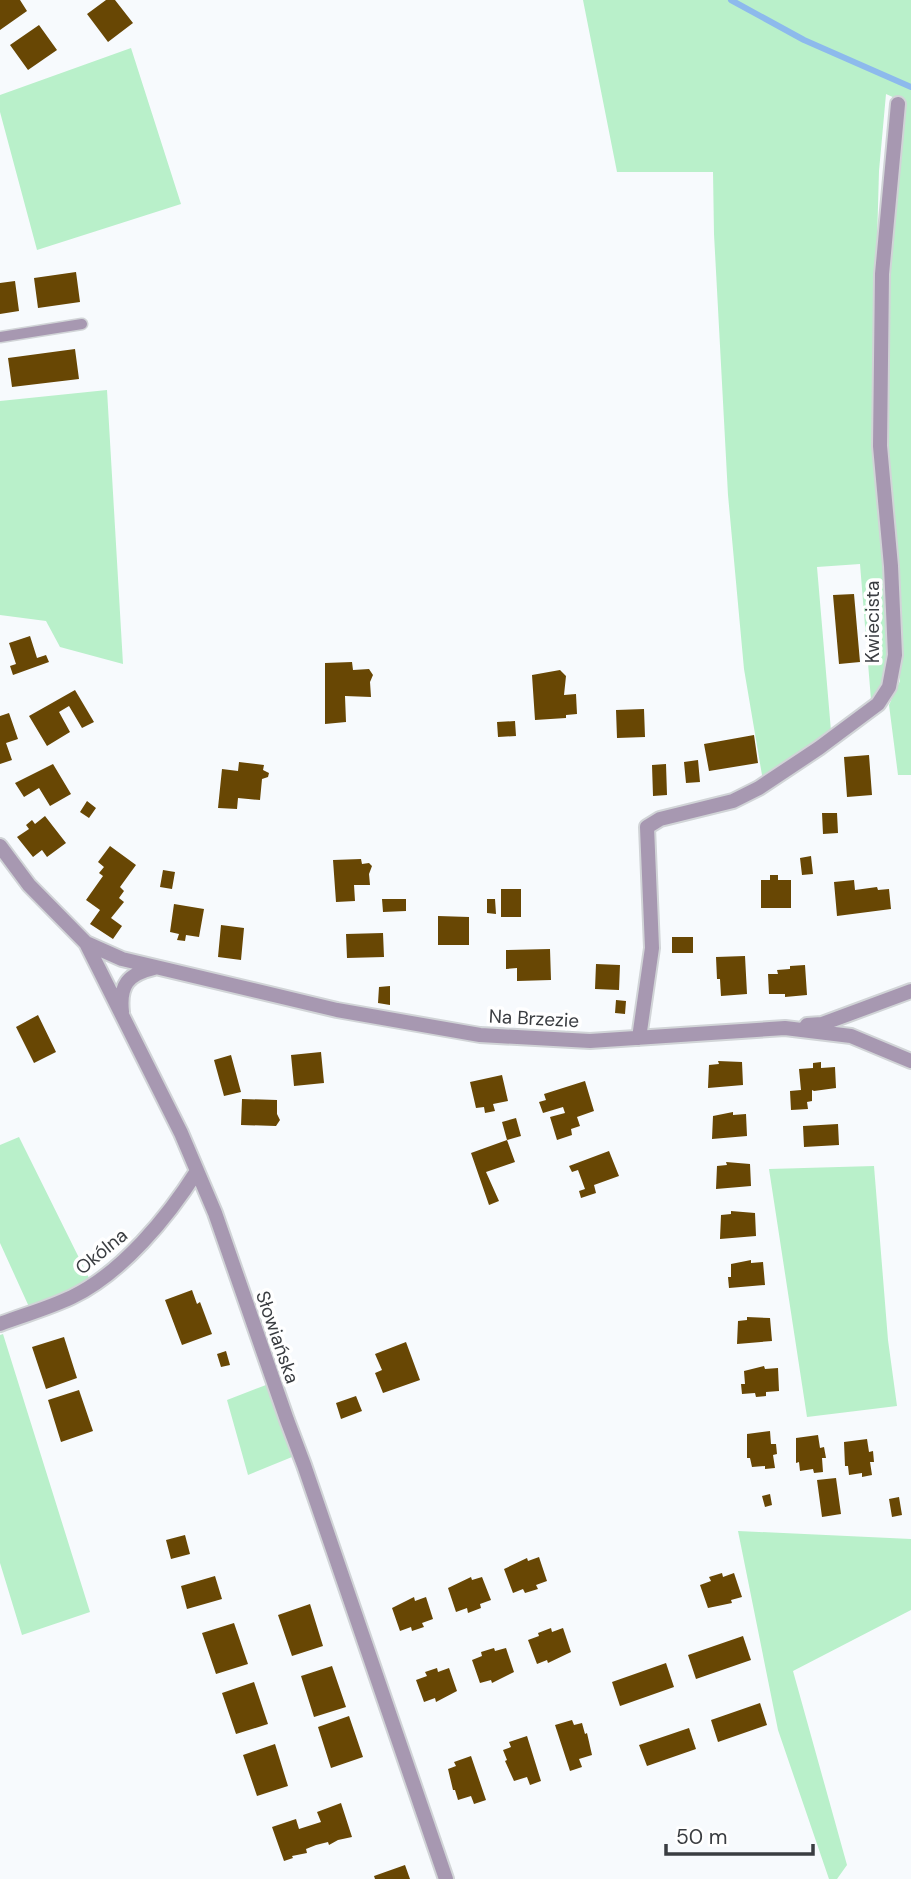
<svg xmlns="http://www.w3.org/2000/svg" width="911" height="1879" viewBox="0 0 911 1879" font-family="'DM Sans',sans-serif">
	<style>
		.green { fill: #b9f0ca }
		.lines { fill: none; stroke-linecap: round; stroke-linejoin: round }
		.stream { stroke: #8dbaec; stroke-width: 6 }
		.building { fill: #684704 }
		.lane-casing { stroke: #d1d4d7; stroke-width: 13 }
		.street-casing { stroke: #d1d4d7; stroke-width: 18 }
		.lane { stroke: #a798b1; stroke-width: 10 }
		.street { stroke: #a798b1; stroke-width: 14 }
		.labels { text-anchor: middle; stroke-width: 7; stroke-linejoin: round; paint-order: stroke }
		.street-label { font-size: 19px; fill: #3a3d41; stroke: #fff }
	</style>
	<rect width="100%" height="100%" fill="#f7fafd"/>
	<path class="green" d="M583,0H911V775H898L889,705L900,681L885,448L887,272L906,103L886,94L879,171L872,419L892,643L885,682L871,700L860,564L817,567L831,731L763,781L744,669L728,495L714,234L713,172H617Z
		M131,48L181,204L37,250L0,112V95Z
		M107,390L123,664L60,647L46,621L0,615V401Z
		M19,1137L90,1280L30,1309L0,1243V1145Z
		M874,1166L888,1340L897,1406L807,1417L769,1169Z
		M3,1334L90,1612L22,1635L0,1563V1335Z
		M266,1385L292,1457L248,1475L227,1400Z
		M738,1531L911,1539V1610L793,1671L847,1865L837,1879H829L778,1730Z"/>
	<g class="lines">
		<path class="stream" d="M731,0L804,40L911,87"/>
	</g>
	<path class="building" d="M0,0H20L27,11L0,30Z
		M106,0H115L133,23L108,42L87,14Z
		M39,25L57,50L28,70L10,45Z
		M76,272L80,302L38,308L34,278Z
		M15,281L19,311L0,314V283Z
		M75,349L79,379L12,387L8,358Z
		M854,594L860,662L839,664L833,595Z
		M30,636L37,658L46,655L49,662L13,675L10,666L16,664L9,643Z
		M352,662L353,670L369,669L373,675L370,682L371,697L345,696L346,722L325,724V663Z
		M560,670L566,676L564,695L576,694L577,714L566,715V718L535,720L532,675Z
		M75,690L94,722L82,728L69,706L59,712L70,732L47,746L29,716Z
		M644,709L645,737L617,738L616,710Z
		M9,713L18,739L6,743L12,760L0,764V716Z
		M515,721L516,736L498,737L497,722Z
		M754,735L758,763L709,771L704,744Z
		M869,755L872,795L847,797L844,757Z
		M698,760L700,782L686,783L684,762Z
		M239,762L264,765L263,770L269,773L268,777L262,779L260,800L238,798L237,809L218,808L222,769L238,771Z
		M53,764L71,794L50,806L39,788L24,797L15,783Z
		M666,764L667,795L653,796L652,765Z
		M87,801L96,808L89,818L80,812Z
		M822,813H837L838,833L823,834Z
		M45,816L66,843L47,857L42,850L33,857L17,837L29,829L26,825L32,820L35,824Z
		M110,846L136,865L120,887L124,891L119,898L124,902L111,918L122,926L113,939L90,924L100,910L86,900L103,876L99,873L104,867L98,862Z
		M811,856L813,874L802,875L800,858Z
		M361,859L362,864L369,863L372,866L369,874L370,885H354L355,901L336,902L333,860Z
		M163,870L175,872L172,889L160,887Z
		M770,875H778V880H791V908H761V880H770Z
		M854,880L855,890L877,887L878,890L889,889L891,909L837,916L834,882Z
		M501,889H521V917H501Z
		M382,899H406V911L383,912Z
		M487,899H495L496,914L487,913Z
		M174,904L204,909L199,937L186,935L185,941L177,940L179,934L170,932Z
		M438,916L469,917V945H438Z
		M221,925L244,928L241,960L218,957Z
		M383,933L384,957L347,958L346,934Z
		M672,937H693V953H672Z
		M550,949L551,980L517,981V968L506,969V950Z
		M745,956L747,994L721,996L720,979H717L716,957Z
		M596,964L620,965L619,990L595,989Z
		M805,965L807,995L785,997V994H769L768,974H778L777,970L790,969V966Z
		M390,986V1005L378,1003L379,987Z
		M616,1000L626,1001L625,1014L615,1013Z
		M38,1015L56,1052L34,1063L16,1027Z
		M321,1052L324,1083L294,1086L291,1055Z
		M231,1055L241,1092L224,1096L214,1060Z
		M718,1061L742,1062L743,1085L708,1088L709,1065L719,1064Z
		M821,1062V1068L835,1067L836,1088L814,1091L812,1090V1101L807,1102L808,1109L791,1110L790,1091L801,1090L799,1069L813,1068V1063Z
		M502,1075L508,1101L493,1104L495,1111L485,1113L484,1107L476,1108L470,1082Z
		M585,1081L594,1111L577,1117L580,1126L571,1129L572,1135L557,1140L550,1117L565,1113L563,1107L543,1113L539,1102L546,1100L544,1094Z
		M242,1099L277,1100V1114L280,1120L276,1126L241,1125Z
		M733,1112V1115L746,1114L747,1136L712,1139L713,1116Z
		M516,1118L521,1136L507,1140L502,1122Z
		M838,1124L839,1145L804,1147L803,1126Z
		M507,1140L515,1162L486,1172L499,1201L489,1205L471,1153Z
		M609,1151L619,1176L594,1185L596,1193L581,1198L579,1191L585,1189L578,1170L572,1172L569,1166Z
		M726,1162L750,1164L751,1186L716,1189L717,1166L727,1165Z
		M731,1211L755,1213L756,1236L720,1239L721,1215L731,1214Z
		M751,1260V1263L763,1262L765,1285L729,1288L728,1277H731V1264Z
		M192,1290L197,1304L200,1302L212,1334L182,1345L165,1300Z
		M747,1317L770,1318L772,1341L737,1344L738,1321L747,1320Z
		M64,1337L77,1378L46,1389L32,1347Z
		M406,1342L420,1380L383,1393L375,1373L382,1370L375,1354Z
		M226,1351L230,1365L221,1367L217,1354Z
		M764,1366L765,1369L778,1368L779,1391L766,1392V1396L756,1397L755,1393L742,1394L741,1384H745L744,1371Z
		M79,1390L93,1431L61,1442L48,1400Z
		M356,1396L362,1411L341,1419L336,1403Z
		M770,1431L771,1444H776L777,1454L773,1455L775,1468L765,1469V1466L752,1467L750,1458H747V1434Z
		M818,1435L820,1448L824,1447L826,1458H822L823,1472L814,1473L813,1469L800,1471L799,1462L796,1463V1438Z
		M867,1439L869,1452L873,1451L874,1462H870L872,1475L862,1477V1473L849,1475L848,1466H845L844,1442Z
		M836,1478L841,1514L822,1517L817,1480Z
		M770,1494L772,1505L765,1507L762,1496Z
		M899,1497L902,1515L892,1517L889,1499Z
		M185,1535L190,1554L171,1559L166,1540Z
		M539,1557L547,1581L536,1585L538,1589L525,1593L523,1589L513,1593L504,1569L527,1558L528,1561Z
		M722,1573L723,1577L734,1573L742,1597L731,1600L732,1603L708,1608L700,1585L711,1581L709,1577Z
		M215,1576L222,1599L187,1609L181,1586Z
		M471,1577L472,1580L482,1577L491,1600L480,1604L481,1608L468,1613L467,1608L456,1612L448,1588Z
		M414,1597L415,1601L426,1597L433,1619L422,1623L424,1627L412,1631L411,1627L400,1631L392,1608Z
		M310,1604L323,1646L292,1656L278,1615Z
		M234,1623L248,1664L216,1674L202,1633Z
		M551,1628L552,1632L563,1628L571,1652L548,1663L547,1660L537,1664L528,1640L539,1636L538,1633Z
		M743,1636L751,1660L696,1679L688,1655Z
		M494,1648L495,1651L506,1648L514,1672L492,1683L491,1680L480,1683L472,1660L482,1656L481,1652Z
		M666,1663L674,1687L620,1706L612,1682Z
		M332,1666L346,1707L314,1717L301,1676Z
		M437,1668L438,1672L449,1668L457,1691L436,1702L435,1698L424,1702L416,1680L427,1676L425,1672Z
		M254,1682L268,1724L236,1734L222,1693Z
		M760,1703L767,1725L718,1742L711,1720Z
		M349,1716L363,1757L331,1768L318,1727Z
		M572,1720L574,1725L582,1723L585,1734L587,1733L592,1755L579,1759L582,1767L570,1771L555,1725Z
		M689,1728L696,1749L647,1766L639,1745Z
		M527,1736L541,1781L530,1785L527,1777L514,1781L505,1761L507,1760L503,1750L511,1747L509,1742Z
		M275,1744L288,1786L257,1796L243,1755Z
		M471,1756L486,1800L474,1804L471,1796L458,1800L455,1790H453L448,1769L456,1766L454,1762Z
		M341,1803L352,1837L338,1840L329,1845L328,1842L316,1845L306,1849L307,1853L292,1856L293,1858L284,1861L272,1827L296,1819L299,1829L321,1822L317,1812Z
		M405,1865L410,1879H375L374,1876Z"/>
	<g class="lines">
		<g class="lane-casing">
			<path id="lane" d="M0,337L82,324"/>
		</g>
		<g class="street-casing">
			<path id="street" d="M0,846L29,885L86,943L181,1133L215,1213L287,1420L304,1465L446,1879
				M86,943L122,959L337,1010L480,1035L590,1041L785,1028L851,1036L911,1061
				M122,1012C119,985 128,974 154,968
				M807,1025L822,1024L911,991
				M639,1038L652,948L647,827L660,819L733,801L759,788L819,748L878,704L889,687L895,655L891,566L880,446L882,274L898,104
				M0,1324C24,1315 49,1308 72,1297C122,1273 168,1217 197,1171"/>
		</g>
		<use href="#lane" class="lane"/>
		<use href="#street" class="street"/>
	</g>
	<g class="labels">
		<g class="street-label">
			<text transform="translate(872 622) rotate(-90)" y="7">Kwiecista</text>
			<text transform="translate(534 1018) rotate(3)" y="7">Na Brzezie</text>
			<text transform="translate(101 1251) rotate(-39)" y="7">Okólna</text>
			<text transform="translate(278 1337) rotate(71)" y="7">Słowiańska</text>
		</g>
	</g>
	<path d="M666 1844v10h147v-10" fill="none" stroke="#3a3d41" stroke-width="3.5"/>
	<text x="676" y="1844" font-size="21" fill="#3a3d41" stroke="#ffffff" stroke-width="5" paint-order="stroke">50 m</text>
</svg>
